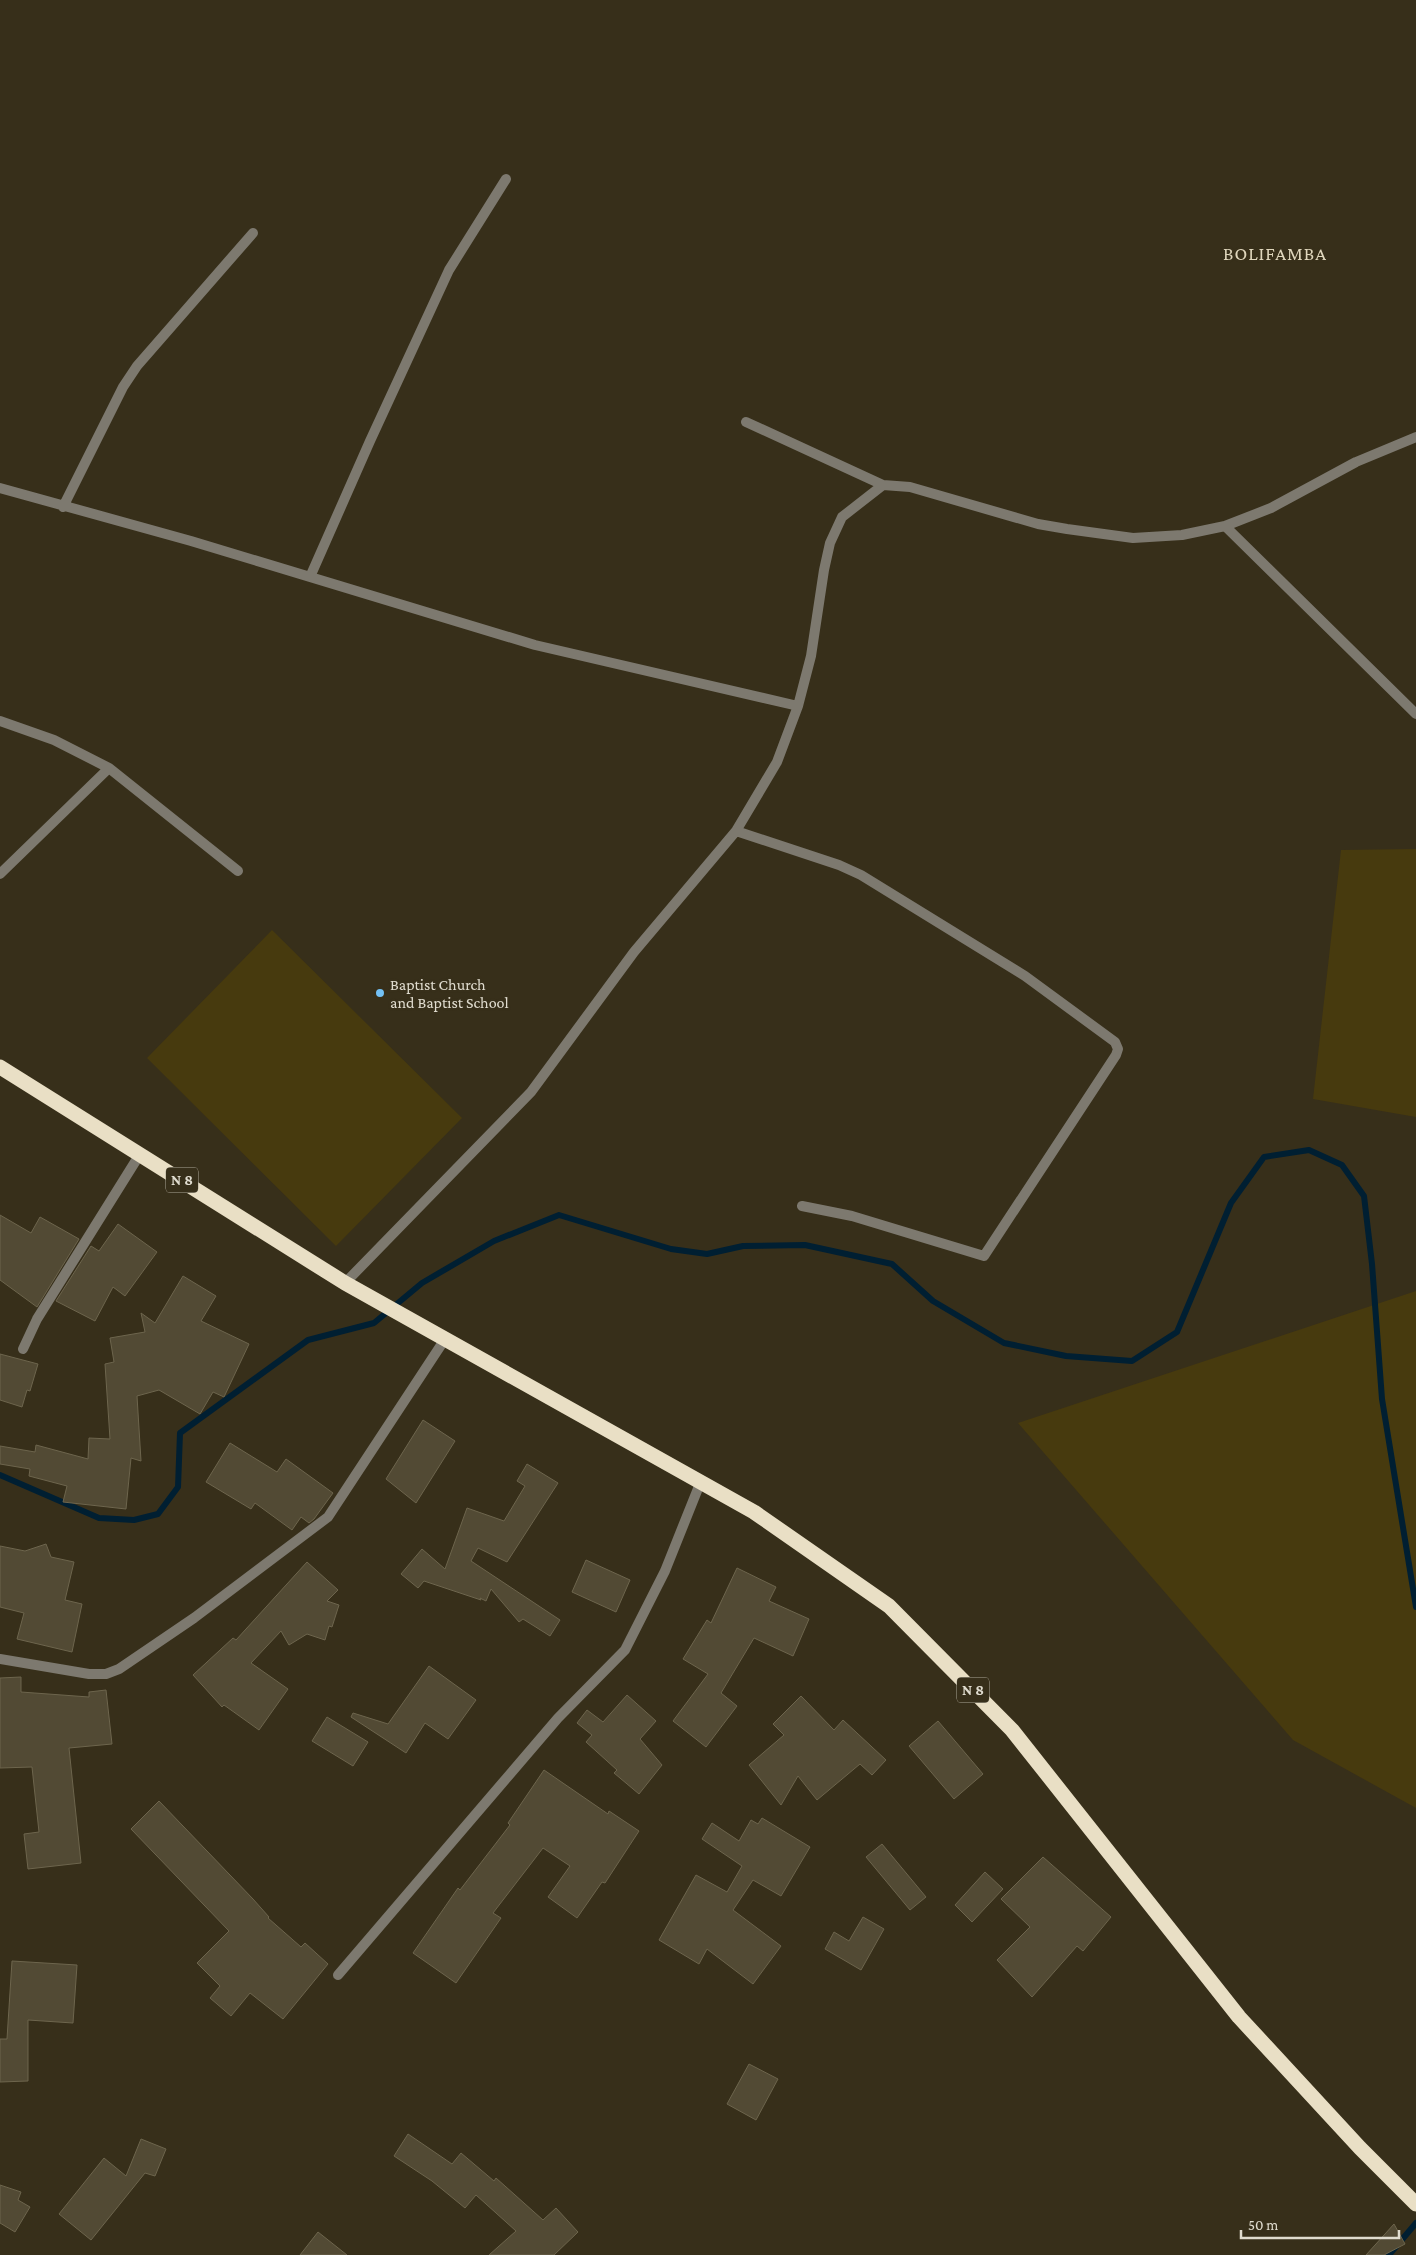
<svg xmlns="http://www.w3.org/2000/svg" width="1416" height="2255" viewBox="0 0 1416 2255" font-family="'Crimson Pro',serif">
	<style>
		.green { fill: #473a0e }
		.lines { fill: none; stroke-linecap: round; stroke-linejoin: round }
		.stream { stroke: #001f32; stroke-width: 6 }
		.building { fill: #524a34; stroke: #6d654d }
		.street { stroke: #7d796f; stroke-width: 10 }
		.highway { stroke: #e9dfc5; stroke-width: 15 }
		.poi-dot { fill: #73c1f5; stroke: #372f1a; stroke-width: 2 }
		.labels { text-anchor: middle; stroke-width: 5; stroke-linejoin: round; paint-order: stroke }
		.shield { fill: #372f1a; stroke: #ada899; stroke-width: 1 }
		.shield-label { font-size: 15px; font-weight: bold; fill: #e0dccf }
		.poi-label { font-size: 16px; fill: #e0dccf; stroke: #372f1a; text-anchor: start }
		.quarter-label { font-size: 19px; letter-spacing: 1px; fill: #dfd6bc; stroke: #372f1a }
	</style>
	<rect width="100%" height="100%" fill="#372f1a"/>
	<path class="green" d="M1416,849V1117L1313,1099L1341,850Z
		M272,930L462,1118L336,1246L147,1058Z
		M1416,1291V1808L1293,1740L1018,1423Z"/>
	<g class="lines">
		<path class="stream" d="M0,1475L99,1518L134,1520L158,1514L178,1487L180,1433L308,1340L374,1323L422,1283L494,1241L559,1215L671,1249L707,1254L743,1246L805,1245L892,1264L933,1301L1004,1343L1066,1356L1132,1361L1177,1332L1231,1203L1264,1157L1309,1150L1342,1165L1364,1196L1372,1264L1382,1399L1416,1607
			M1389,2255L1416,2223"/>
	</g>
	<path class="building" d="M0,1215L31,1233L40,1217L79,1239L37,1307L0,1280Z
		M118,1224L157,1252L125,1296L113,1287L95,1321L56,1301L91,1246L99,1251Z
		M183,1276L216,1296L201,1321L249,1344L224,1397L213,1392L200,1414L159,1390L137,1396L141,1461L131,1458L126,1509L63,1502L67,1486L29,1476L30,1469L0,1464V1446L35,1452L36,1445L88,1459L89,1438L110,1439L105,1364L114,1362L110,1338L145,1332L141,1313L155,1323Z
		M0,1354L38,1364L30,1391L27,1390L22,1407L0,1400Z
		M423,1420L455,1441L416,1503L386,1479Z
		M230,1443L277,1472L286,1459L333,1493L314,1519L309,1523L301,1517L292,1530L255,1503L251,1509L206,1482Z
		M527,1464L558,1483L507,1562L478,1548L471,1561L560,1620L550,1636L523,1619L519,1622L491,1589L486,1601L480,1598L481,1600L424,1581L418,1588L401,1574L422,1549L445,1569L467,1508L504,1521L525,1486L517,1481Z
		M46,1544L51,1557L74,1562L65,1600L82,1604L72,1652L17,1639L24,1613L0,1607V1546L25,1551Z
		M586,1560L630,1580L616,1612L572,1592Z
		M307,1562L338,1590L327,1601L339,1605L332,1627L329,1626L325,1640L307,1634L289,1645L281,1631L251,1663L288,1689L259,1730L224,1705L222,1707L193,1675L233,1638L236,1640Z
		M737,1568L776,1587L769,1601L809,1619L793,1656L754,1638L721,1693L737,1706L706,1747L673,1721L708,1674L683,1659L707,1620L711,1623Z
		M429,1666L476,1700L448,1739L425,1723L406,1753L351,1717L353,1713L388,1724Z
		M21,1677V1692L89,1697V1692L106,1690L112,1744L69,1748L81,1863L28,1869L24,1834L39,1832L32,1767L0,1768V1678Z
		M627,1695L656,1721L640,1739L662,1765L639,1794L614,1773L617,1770L586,1742L592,1735L577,1723L587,1710L603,1722Z
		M801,1696L834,1730L843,1720L886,1760L872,1775L860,1764L817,1800L798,1776L781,1805L749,1765L784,1735L773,1724Z
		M327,1717L368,1742L353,1766L312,1741Z
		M938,1721L983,1774L954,1799L909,1746Z
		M544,1770L608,1814L609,1811L639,1831L605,1883L602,1882L577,1918L548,1897L570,1866L543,1848L493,1913L501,1918L456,1983L413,1953L458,1888L460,1890L510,1825L508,1823Z
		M159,1801L253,1899L269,1917L268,1918L301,1947L305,1943L328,1964L283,2019L250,1993L231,2016L210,1998L220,1986L197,1963L229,1931L131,1829Z
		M762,1818L810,1847L781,1896L753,1880L733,1910L781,1946L753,1984L707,1949L699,1964L659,1940L696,1875L727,1892L742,1866L702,1839L712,1823L739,1841L751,1820L758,1824Z
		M882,1844L926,1897L910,1910L866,1857Z
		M1043,1857L1111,1917L1083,1951L1077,1946L1032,1997L997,1960L1030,1927L1001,1899Z
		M985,1872L1003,1889L972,1922L955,1905Z
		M863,1917L884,1929L861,1970L825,1949L834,1932L849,1941Z
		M12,1961L77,1965L73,2023L28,2020V2081L0,2082V2039H7Z
		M749,2064L778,2079L756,2120L727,2104Z
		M408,2134L452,2164L461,2153L494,2181L496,2178L543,2220L556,2208L578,2232L554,2255H489L516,2231L476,2195L465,2208L432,2181L394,2156Z
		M141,2139L166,2149L155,2176L145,2173L91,2240L59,2214L104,2158L126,2176Z
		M0,2185L21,2192L18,2200L30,2207L15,2232L0,2223Z
		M1394,2224L1405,2244L1384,2255H1366Z
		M318,2232L347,2255H300Z"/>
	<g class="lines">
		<path class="street" d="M746,422L883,485
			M0,488L191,541L535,645L798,706
			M63,507L123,387L137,366L253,233
			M1225,526L1416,714
			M310,577L370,441L449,270L506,179
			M0,721L54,740L109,768L0,874
			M109,768L238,871
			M736,831L839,865L861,875L1025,976L1115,1042L1118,1049L1116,1055L984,1256L852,1216L802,1206
			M345,1283L531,1092L634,952L736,831L777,762L798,706L811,656L824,570L830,543L842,517L883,485L910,487L1038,524L1067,529L1133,538L1182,535L1225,526L1271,508L1356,462L1416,437
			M23,1349L37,1319L140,1154
			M0,1659L89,1674H106L119,1669L194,1618L328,1517L445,1339
			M338,1975L558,1718L625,1650L665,1571L701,1481"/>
		<path class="highway" d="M0,1067L345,1283L754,1512L889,1606L1012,1730L1239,2017L1360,2148L1416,2204"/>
	</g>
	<circle class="poi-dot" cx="380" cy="993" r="5"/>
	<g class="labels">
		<g class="shield">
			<rect x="166" y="1167.5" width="32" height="25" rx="4"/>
			<rect x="957" y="1677.5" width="32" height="25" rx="4"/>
		</g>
		<g class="shield-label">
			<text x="182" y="1185">N 8</text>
			<text x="973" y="1695">N 8</text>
		</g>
		<g class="poi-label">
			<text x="390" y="990">Baptist Church<tspan x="390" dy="18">and Baptist School</tspan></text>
		</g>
		<g class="quarter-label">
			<text x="1275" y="260">BOLIFAMBA</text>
		</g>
	</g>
	<path d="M1241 2230v8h158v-8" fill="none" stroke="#e0dccf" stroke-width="2.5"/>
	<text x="1248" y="2230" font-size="15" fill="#e0dccf" stroke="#372f1a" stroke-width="4" paint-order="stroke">50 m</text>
</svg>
